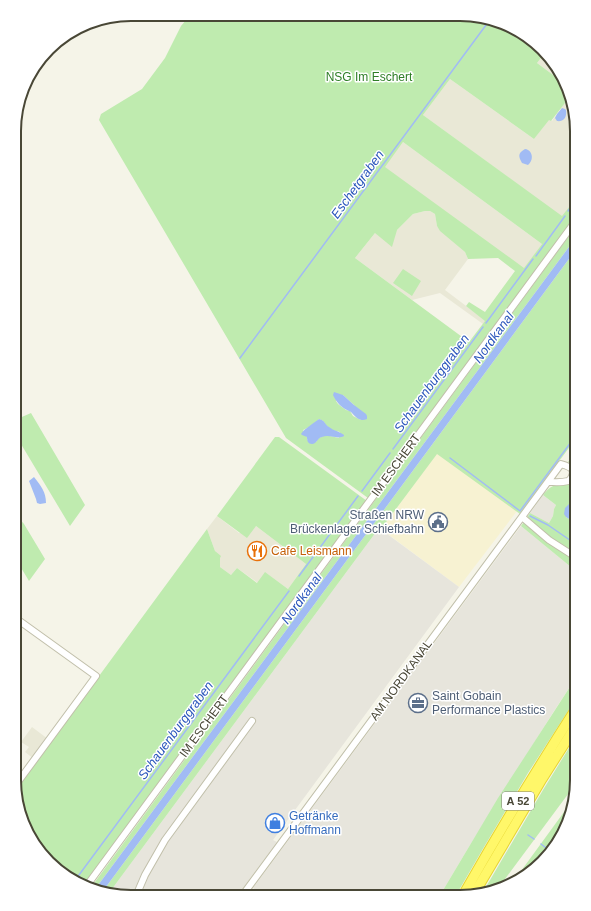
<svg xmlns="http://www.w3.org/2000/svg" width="591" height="911" viewBox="0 0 591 911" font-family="Helvetica,sans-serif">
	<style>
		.residential { fill: #e9e8d6 }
		.commercial { fill: #f7f2d2 }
		.industrial { fill: #e7e5dc }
		.green { fill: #bfebaf; fill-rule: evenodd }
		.water { fill: #a1bbf4 }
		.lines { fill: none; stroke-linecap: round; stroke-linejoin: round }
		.stream { stroke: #a1bbf4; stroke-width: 1.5 }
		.minor-casing { stroke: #c1bfaa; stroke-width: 8 }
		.highway-casing { stroke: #e6d531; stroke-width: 11 }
		.minor { stroke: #fff; stroke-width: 6 }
		.highway { stroke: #fff769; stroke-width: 9 }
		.labels { text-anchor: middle; stroke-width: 3; stroke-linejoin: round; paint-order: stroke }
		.shield { fill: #fff; stroke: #807e72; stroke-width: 1 }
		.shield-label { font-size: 11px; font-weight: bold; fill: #494736 }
		.park-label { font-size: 12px; fill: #2e7e26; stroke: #fff }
		.street-label { font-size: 12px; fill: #494736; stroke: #fff }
		.service-label { font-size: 12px; fill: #4e5e75; stroke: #fff; text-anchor: end }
		.food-label { font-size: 12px; fill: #c56008; stroke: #fff; text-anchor: start }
		.shop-label { font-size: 12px; fill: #366cbe; stroke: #fff; text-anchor: start }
		.water-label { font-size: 13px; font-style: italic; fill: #2955bb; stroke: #fff }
		.rim { fill: none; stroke: #494736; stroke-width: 2 }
	</style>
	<rect width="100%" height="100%" fill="#f5f4e8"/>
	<path class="residential" d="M544,54L568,86L537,63Z
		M450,79L534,139L549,119L552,121L557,114L555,118L562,108L559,110L565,103L573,108L577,131V197L562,217L423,115Z
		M403,142L542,244L524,269L384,167Z
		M425,211H430L435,214L437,226L465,252L468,259L445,290L486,321L483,324L440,293L412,300L355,258L375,233L397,230L413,214Z
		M217,516L239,533L256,526L306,564L288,589L266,573L258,583L237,568L231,575L220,567V558L215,551L207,529Z
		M32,727L48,739L34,759L25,752L29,747L21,742Z"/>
	<path class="commercial" d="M437,453L517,511L459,587L381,529Z"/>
	<path class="industrial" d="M543,495L556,505L554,509L553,516L549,523L530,513Z
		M521,526L577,572V676L554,711L470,845L439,897L264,896L253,888Z
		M379,528L459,587L273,840L277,842L237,896H116L109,893Z"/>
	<path class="green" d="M191,14L476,15L531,38L544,54L537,63L568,86L573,108L565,103L551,121L549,120L534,139L450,79L423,115L562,216L577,197V215L368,498L286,438L99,120L101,114L142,89L165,58L181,26ZM403,142L542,244L524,268L385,167ZM425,211H430L435,214L437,226L440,231L465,252L468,259L498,258L515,271L485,312L469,302L466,306L485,321L469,342L355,258L375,233L392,247L397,230L413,214ZM343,395L354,405L361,420L353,416L350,411L346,410L338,404L336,401ZM319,419C326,422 323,422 327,426C330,430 336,431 340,432L339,438C330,436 321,433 316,442L307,440V437L303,430L313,425Z
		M577,225V236L96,888L92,886Z
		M577,248V437L520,514L437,454L381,529L379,528L109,893L103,891Z
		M403,269L421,281L412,296L393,283Z
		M31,413L85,505L70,526L15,434V420Z
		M275,437H279L367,501L85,883L60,873L23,825L16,789L207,529L215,551L221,556L220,558V567L231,575L237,568L257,583L265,572L288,589L306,564L256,526L247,538L217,516Z
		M577,449V507L576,506L566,517L577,524V572L521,526L530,513L549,523L553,516L554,509L556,505L543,495C552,484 555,485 568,483L574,467L568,462Z
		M14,512L24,524L45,559L29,581L14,556Z
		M577,676V697L528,773L484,847L455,897H439L498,798Z
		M577,735V782L502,883L498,889L483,892L543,790Z
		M572,801L557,845L513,882Z"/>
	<path class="water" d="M562,108L565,109L566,110C567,117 564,122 557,121L555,118L557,114Z
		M525,149C533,150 534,160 528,165L522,163C518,156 518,153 525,149Z
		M577,236V248L103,891L96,888Z
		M334,392L343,395L354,405L366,414L367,416V419C359,422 356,417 351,412C349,411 347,410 345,409C339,405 336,401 333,395Z
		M319,419C326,421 324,424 329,427C334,431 339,431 344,435V436C337,440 330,434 322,437C317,438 317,444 312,444C308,444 307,441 307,437L302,435L301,434C305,428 313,424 319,419Z
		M34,477C41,486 46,492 46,503L40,504L37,503L36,499L29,481Z
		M570,503H573L577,507V524L566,517L564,514L565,508Z"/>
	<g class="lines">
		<path class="stream" d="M568,211L577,199
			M536,256L565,216
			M486,323L533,259
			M240,358L489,21
			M393,449L483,327
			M450,458L520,511L577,434
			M362,491L390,453
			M530,516L548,525L577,545
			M299,576L358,496
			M528,835L534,839
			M541,844L550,851
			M76,879L289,591"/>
		<g class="minor-casing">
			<path id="minor" d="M522,517L549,540L577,558
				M14,617L96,676L15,786
				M88,884L577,219
				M136,896L145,875L165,840L252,721
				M242,896L561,464C567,466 576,468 572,476C571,479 570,480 568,481C561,483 554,482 548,482"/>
		</g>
		<g class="highway-casing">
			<path id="highway" d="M474,894L542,779L577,724
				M462,897C499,832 537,769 577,707"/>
		</g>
		<use href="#minor" class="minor"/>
		<use href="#highway" class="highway"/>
	</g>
	<defs>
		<g id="civic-ring" transform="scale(1)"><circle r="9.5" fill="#fff" stroke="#5c6f8a" stroke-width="1.5"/><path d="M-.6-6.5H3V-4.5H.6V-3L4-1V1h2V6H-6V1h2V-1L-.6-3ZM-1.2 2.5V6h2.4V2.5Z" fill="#5c6f8a"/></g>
		<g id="restaurant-ring" transform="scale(1)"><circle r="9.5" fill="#fff" stroke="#e8710a" stroke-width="1.5"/><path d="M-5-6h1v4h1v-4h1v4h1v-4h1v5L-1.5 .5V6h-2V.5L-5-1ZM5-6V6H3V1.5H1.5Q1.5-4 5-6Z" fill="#e8710a"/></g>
		<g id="office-ring" transform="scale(1)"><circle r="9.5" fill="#fff" stroke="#5c6f8a" stroke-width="1.5"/><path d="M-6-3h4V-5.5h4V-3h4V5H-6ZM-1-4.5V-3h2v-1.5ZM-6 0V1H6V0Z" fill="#5c6f8a"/></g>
		<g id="shop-ring" transform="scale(1)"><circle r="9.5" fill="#fff" stroke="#3f7fe0" stroke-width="1.5"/><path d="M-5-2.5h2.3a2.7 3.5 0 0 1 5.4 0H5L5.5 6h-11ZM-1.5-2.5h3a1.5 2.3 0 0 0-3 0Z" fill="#3f7fe0"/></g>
	</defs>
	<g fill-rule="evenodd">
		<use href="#civic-ring" x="438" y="522"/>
		<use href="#restaurant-ring" x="257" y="551"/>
		<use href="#office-ring" x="418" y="703"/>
		<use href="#shop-ring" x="275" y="823"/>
	</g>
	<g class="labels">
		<rect class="shield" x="502" y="792" width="32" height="18" rx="3"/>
		<g class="shield-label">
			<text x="518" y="805">A 52</text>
		</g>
		<g class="park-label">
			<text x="369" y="81">NSG Im Eschert</text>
		</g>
		<g class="street-label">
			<text transform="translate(396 465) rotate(-54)" y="4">IM ESCHERT</text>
			<text transform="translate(401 680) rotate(-54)" y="4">AM NORDKANAL</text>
			<text transform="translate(204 726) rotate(-54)" y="4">IM ESCHERT</text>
		</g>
		<g class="service-label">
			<text x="424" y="519">Straßen NRW<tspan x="424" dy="14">Brückenlager Schiefbahn</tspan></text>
			<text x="432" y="700" text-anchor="start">Saint Gobain<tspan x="432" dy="14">Performance Plastics</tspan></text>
		</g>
		<g class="food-label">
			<text x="271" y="555">Cafe Leismann</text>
		</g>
		<g class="shop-label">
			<text x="289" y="820">Getränke<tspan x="289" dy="14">Hoffmann</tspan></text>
		</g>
		<g class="water-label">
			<text transform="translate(357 184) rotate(-54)" y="5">Eschetgraben</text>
			<text transform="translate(493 337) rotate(-54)" y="5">Nordkanal</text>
			<text transform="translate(431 383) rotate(-54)" y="5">Schauenburggraben</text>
			<text transform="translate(301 598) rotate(-54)" y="5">Nordkanal</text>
			<text transform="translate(175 730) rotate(-54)" y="5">Schauenburggraben</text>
		</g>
	</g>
	<path d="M0 0H591V911H0ZM131 21H460A110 110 0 0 1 570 131V780A110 110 0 0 1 460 890H131A110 110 0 0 1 21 780V131A110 110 0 0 1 131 21Z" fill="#fff" fill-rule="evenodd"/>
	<path class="rim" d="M131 21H460A110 110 0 0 1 570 131V780A110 110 0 0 1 460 890H131A110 110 0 0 1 21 780V131A110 110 0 0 1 131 21Z"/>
</svg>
